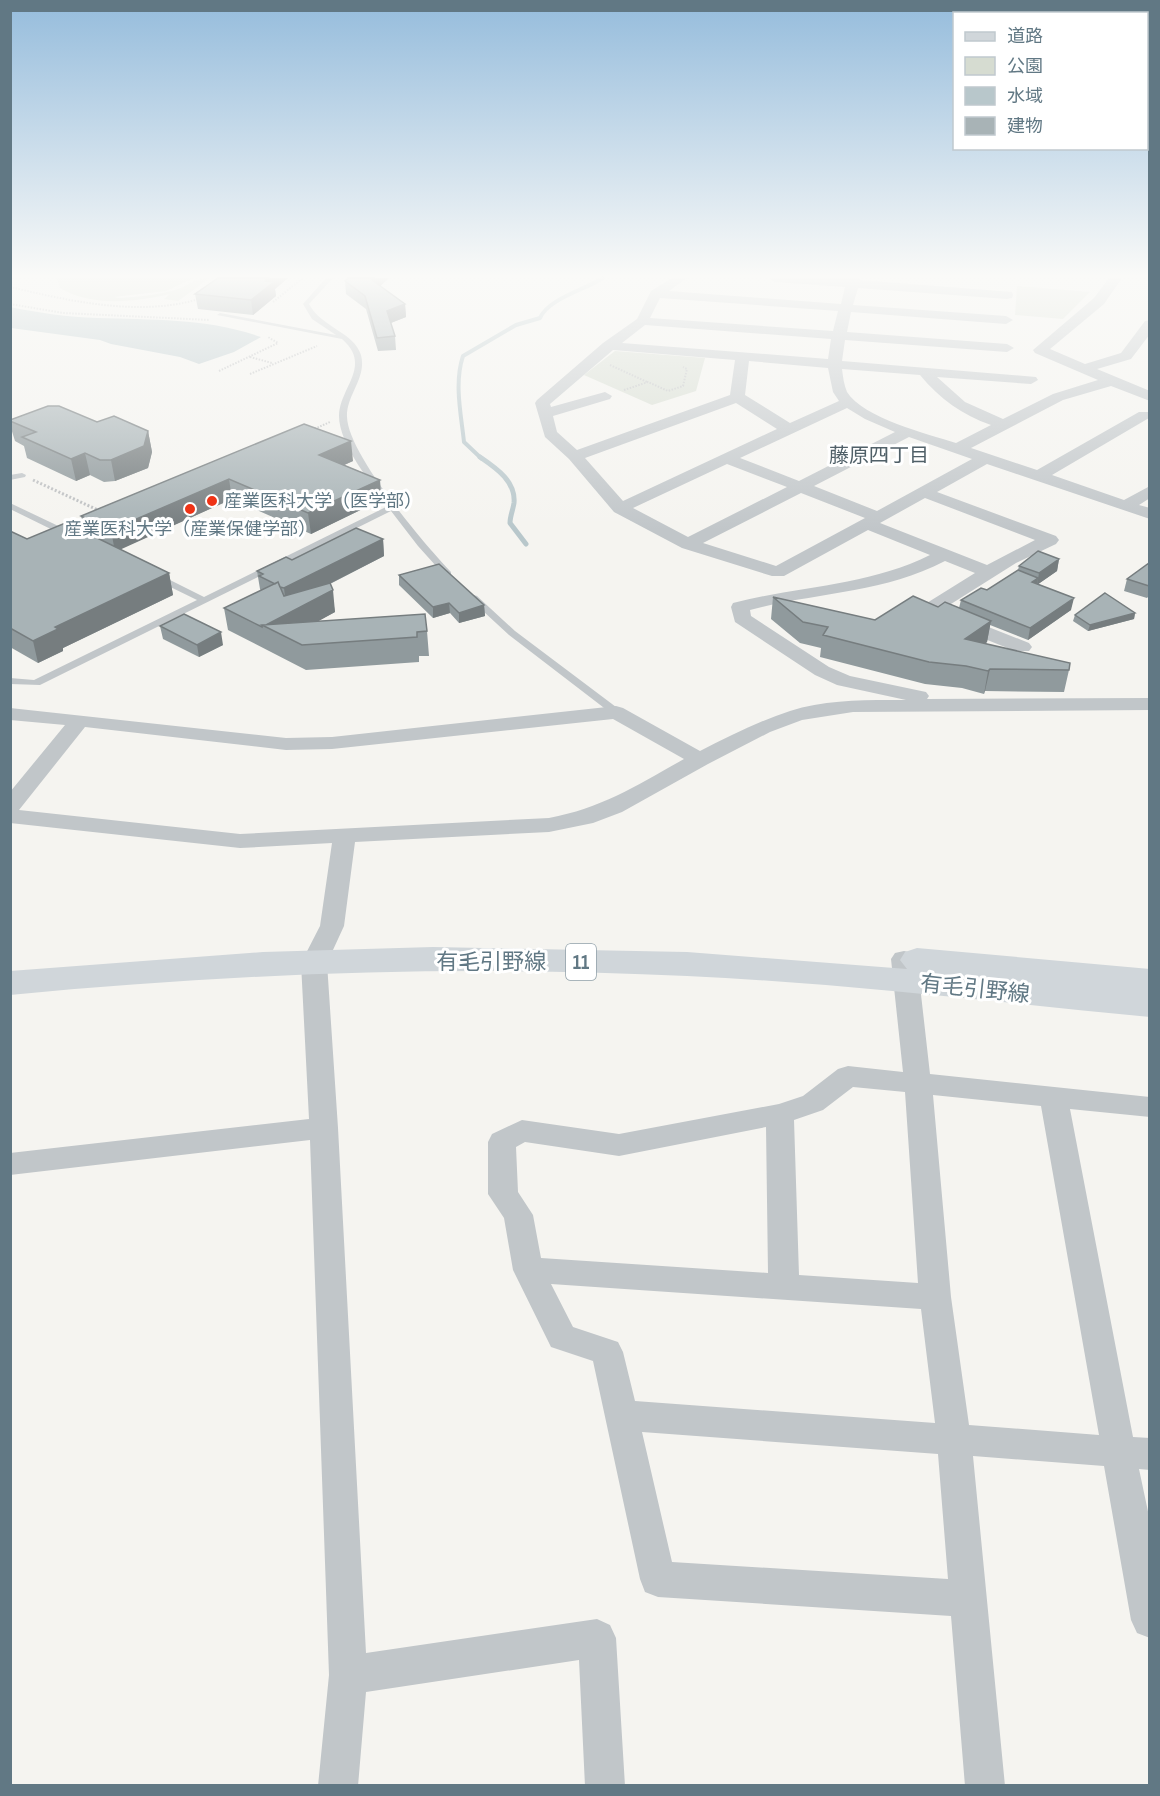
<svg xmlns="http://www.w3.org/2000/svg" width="1160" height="1796" viewBox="0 0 1160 1796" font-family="'Sofia Sans Condensed','Noto Sans JP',sans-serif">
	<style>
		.green { fill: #d6dcd1 }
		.water { fill: #b8c7cb }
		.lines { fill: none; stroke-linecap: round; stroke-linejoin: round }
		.stream-far1 { stroke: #b8c7cb; stroke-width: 4 }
		.stream { stroke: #b8c7cb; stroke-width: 5 }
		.path-far1 { stroke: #bdbfc1; stroke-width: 2; stroke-dasharray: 1.5 1.5; stroke-linecap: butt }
		.path { stroke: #bdbfc1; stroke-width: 3; stroke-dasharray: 2 2; stroke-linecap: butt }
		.service { fill: #c1c6c9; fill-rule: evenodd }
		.minor { fill: #c1c6c9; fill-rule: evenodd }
		.primary { fill: #d0d6da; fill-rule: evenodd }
		.wall { fill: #909a9d }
		.shaded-wall { fill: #767d7f }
		.building { fill: #a8b3b6; stroke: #767d7f; stroke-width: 1.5 }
		.poi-dot { fill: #ef3316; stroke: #fff; stroke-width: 2 }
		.labels { text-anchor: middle; stroke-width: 6; stroke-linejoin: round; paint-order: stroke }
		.far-poi-label { font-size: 18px; fill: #617884; stroke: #fff; text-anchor: start }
		.far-neighbourhood-label { font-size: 20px; fill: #506068; stroke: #fff }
		.shield { fill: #fff; stroke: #90a0a9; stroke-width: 1.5 }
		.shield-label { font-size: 21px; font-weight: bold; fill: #617884 }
		.street-label { font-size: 22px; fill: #617884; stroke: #fff }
	</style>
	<rect width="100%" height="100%" fill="#f5f4f0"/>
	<path class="green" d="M57,278H194L166,291L114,297L119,298C138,297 157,295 175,290C191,285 193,278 210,278L178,301L164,299L170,294C135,302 92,307 60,288Z
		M1017,286H1018L1090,292L1063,319L1015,315Z
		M615,351L705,358L696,391L652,405L584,375Z"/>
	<path class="water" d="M10,307C39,313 68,317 97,318C153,320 207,318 261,337L234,352L199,364L180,357L111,344L100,340L11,328Z"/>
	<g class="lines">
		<path class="stream-far1" d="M482,459L464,442C461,414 454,383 463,356L516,325L540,318C548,299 584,290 603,278"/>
		<path class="stream" d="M480,457C496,468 516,481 514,503C513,510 510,516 510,523L526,544"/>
		<path class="path-far1" d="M10,287C70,301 139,317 199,299
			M273,302L303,278
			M10,304L63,313L210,320
			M250,357L272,363
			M610,365L647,382
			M219,371L278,343L268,337
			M250,374L317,346
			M624,390L648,382L668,391L683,386L687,369L683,367
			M312,430L330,422"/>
		<path class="path" d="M33,480L100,511"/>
		<path class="service" d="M326,278H333L309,304C322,328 354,332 361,355C367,378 346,395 347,417C348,454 424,544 451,572V576H445L418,546L391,511L40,685L10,684V678L34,680L197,600L154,579V575H160L204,597L388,506C372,485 339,444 339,416C339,388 373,366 342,339L217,315L220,313L336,335L312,319L303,304Z
			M22,473L26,475L25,477L10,480V475Z
			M10,503L71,532L72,534L65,536L10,509Z
			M474,595L477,596L515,631L620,710L621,712L620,714H612L509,635L471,600L469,598Z"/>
		<path class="minor" d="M672,278H687L669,291L841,304L845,287L775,282L769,278H860V280L1012,292L1013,295L1012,298L1007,299L858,288L853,305L1006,316L1013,320L1006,324L851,312L847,332L1007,344L1014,348L1007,352L845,340L842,361L1036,377L1038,380L1031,384L937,377L965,402L1003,419L1053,394L1098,380L1035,353L1033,350L1094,298L1109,278H1122L1104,304L1050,349L1085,364L1121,353L1145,321L1150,320V334L1131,359L1097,369L1150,391V401L1111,386L1063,400L971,448L1037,470L1139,412H1149V418L1052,475L1124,500L1150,486V498L1139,505L1150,508V519L987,464L937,492L1056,536L1059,540L1056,544L1016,563L943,609L1029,643L1032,647L1029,651H1015L922,614L920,610L922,606L975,573L945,561C881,594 817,592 750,610L751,616L829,667L850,676L926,692L929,696L927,699L1150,698V710L853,712L802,720L770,732L708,764L622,812L593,823L549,832L355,842L344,926L327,963L338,1128L366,1653L597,1619L610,1625L616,1638L625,1786H585L579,1660L366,1692L358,1786H318L329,1675L310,1140L10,1175V1153L309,1119L301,963L320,926L332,843L240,848L10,823V792L65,725L10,720V708L286,738L332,737L616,706L623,708L700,751C730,736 759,721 790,711C827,699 868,700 906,700L837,685L815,675L735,622L731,607L733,603C799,586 868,586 930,555L868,530L784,576H772L682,548L614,512L569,459L545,437L535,403L537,400L603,343L637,319L651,291ZM660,298L838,311L833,331L650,318ZM645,325L831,339L828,359L622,343ZM613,350L735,360L730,395L577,450L557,432L553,416L610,399L612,396L605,392L551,407L550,404ZM749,361L828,368L833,392L839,401L790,423L745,395ZM842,369L920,375C940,399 962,415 991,425L956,443C928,434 863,418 847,392C844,385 843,377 842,369ZM736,403L777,429L623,501L585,458ZM847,408L865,419L895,432L799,481L740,458ZM909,437L972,459L877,511L814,486ZM727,464L787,487L688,537L633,508ZM801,493L865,518L776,566L703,543ZM925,498L1035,540L987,565L880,523ZM613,719L684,759C638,785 602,808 549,818L240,834L19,810L85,727L286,750L332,749Z
			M904,951L913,953L917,959L930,1074L1150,1097V1117L1070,1109L1133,1437L1150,1438V1470L1139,1469L1150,1521V1638L1137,1633L1131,1620L1104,1466L973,1456L1005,1786H965L951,1616L658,1597L645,1592L640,1579L593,1361L551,1347L513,1270L504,1218L488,1194V1142L492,1134L522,1120L619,1134L779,1104L803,1096L838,1069L848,1066L903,1072L891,959L895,953ZM853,1087L905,1092L918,1283L799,1275L794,1120L823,1110ZM933,1095L1041,1106L1099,1435L969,1425L951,1297ZM766,1127L768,1273L541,1258L533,1215L518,1192L516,1147L525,1142L619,1156ZM551,1284L921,1309L935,1423L635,1401L623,1352L618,1342L573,1327ZM642,1432L938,1454L948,1579L672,1562Z"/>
		<path class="primary" d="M433,947L687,952L907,969L900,960L905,952L917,948L1150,969V1017C995,1002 841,983 687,976C461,965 235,973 10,995V971L263,952Z"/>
	</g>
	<path class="wall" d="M218,278H288L275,289L276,296L253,315L198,309L195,294Z
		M348,278H389L380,286L405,304L406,317L391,323L395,336L396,350L378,351L366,309L346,294L345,281Z
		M10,420L97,422L148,431L152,452L148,468L115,481L104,482L90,475L76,481L27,458L24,446L15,441L10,425Z
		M304,424L353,461L344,465L380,480L381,500L311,534L232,499L120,549L169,573L173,595L63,648V651L38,663L10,647V531L27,539L84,528L81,516Z
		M383,539L384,556L330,584L335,612L318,621L427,631L429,656H419V662L306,670L228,630L224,608L261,591L260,589L257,571L292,560Z
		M1059,559L1057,571L1038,584L1071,610L1028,640L990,625L987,642L985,644L1069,670L1064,692L985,691L984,694L962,688L925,684L820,657L821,648L800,643L771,619L773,597L875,620L938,607L959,608L961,600L987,590L1018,570L1019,566Z
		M1149,563V596L1147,598L1124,591L1127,579Z
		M399,575L484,605L485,616L459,623L450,613L433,618L399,585Z
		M1135,613L1134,619L1088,631L1073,621L1075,615Z
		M160,626L223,645L199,657L163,639Z"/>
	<path class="shaded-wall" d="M268,278H288L275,289L276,296L253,315L251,300L265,281Z
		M374,278H389L373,293L372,280Z
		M405,304L406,317L388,324L387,311Z
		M148,431L152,452L148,468L115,481L111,460Z
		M351,441L353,461L322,475L319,455Z
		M85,453L90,475L76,481L71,459Z
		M229,479L232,499L115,552L111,530Z
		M380,480L381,500L311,534L308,513Z
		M383,539L384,556L286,606L284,588Z
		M1059,559L1057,571L1037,585L1039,573Z
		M169,573L173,595L63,648V651L38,663L33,641L55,627Z
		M1038,578L1036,590L1032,582Z
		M333,590L335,612L288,638L264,626Z
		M1074,598L1071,610L1028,640L1030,628Z
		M449,603L450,613L433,618V607Z
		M484,605L485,616L459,623V613Z
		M1135,613L1134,619L1088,631L1090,625Z
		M991,621L987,642L961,661L965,639Z
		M221,632L223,645L199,657L197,645Z
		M990,669L985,691L984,694L988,671Z"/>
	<path class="building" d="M218,278H268L265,281L274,282L251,300L195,294Z
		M348,278H374L372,280L405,304L387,311L395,336L377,338L365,296L345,281Z
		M48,406H59L97,422L114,416L148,431L144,446L111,460H100L85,453L71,459L22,437L36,432L10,421V420Z
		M304,424L351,441L319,455L380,480L308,513L229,479L111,530L81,516Z
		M70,521L99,536L95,537L169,573L55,627L58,629L33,641L10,628V531L27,539Z
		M356,528L383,539L284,588L280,587L278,582L275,584L259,576L263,574L257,571L286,557L292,560Z
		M1038,551L1059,559L1039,573L1019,566Z
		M1149,563V586L1127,579Z
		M439,564L484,605L459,613L449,603L433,607L399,575Z
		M1018,570L1038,578L1032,582L1074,598L1030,628L961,600L981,588L987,590Z
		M278,582L284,596L330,583L333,590L266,625H262V627L224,608Z
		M1105,593L1135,613L1090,625L1075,615Z
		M913,596L938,607L945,602L991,621L965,639L1070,663L1069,670L990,669L988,671L966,666L929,662L823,635L828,627L803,622L773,597L875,620Z
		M184,614L221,632L197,645L160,626Z
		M425,614L427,631L417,632V637L302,645L262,625Z"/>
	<linearGradient id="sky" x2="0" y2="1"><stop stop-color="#95bcdc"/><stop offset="0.52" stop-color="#fafaf8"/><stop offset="1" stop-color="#fafaf8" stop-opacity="0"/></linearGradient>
	<rect width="1160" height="530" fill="url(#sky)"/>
	<g class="poi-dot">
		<circle cx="212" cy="501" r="6"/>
		<circle cx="190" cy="509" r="6"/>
	</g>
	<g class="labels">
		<g class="far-poi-label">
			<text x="224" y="507">産業医科大学（医学部）</text>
			<text x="190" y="535" text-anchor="middle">産業医科大学（産業保健学部）</text>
		</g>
		<g class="far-neighbourhood-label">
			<text x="879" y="462">藤原四丁目</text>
		</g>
		<rect class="shield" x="566" y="944" width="30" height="36" rx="4.5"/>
		<g class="shield-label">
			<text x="581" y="969">11</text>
		</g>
		<g class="street-label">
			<text x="491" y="969">有毛引野線</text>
			<text transform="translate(975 988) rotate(6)" y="8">有毛引野線</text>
		</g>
	</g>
	<rect width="1160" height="1796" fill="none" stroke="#617884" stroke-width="24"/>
	<rect x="953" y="12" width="195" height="138" fill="#ffffff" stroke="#c0c9ce" stroke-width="1.5"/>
	<rect x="965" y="32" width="30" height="9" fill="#d0d6da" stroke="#c0c9ce" stroke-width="1.5"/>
	<text x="1007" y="42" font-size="18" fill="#617884">道路</text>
	<rect x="965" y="57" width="30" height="18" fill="#d6dcd1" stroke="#c0c9ce" stroke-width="1.5"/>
	<text x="1007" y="72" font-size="18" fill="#617884">公園</text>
	<rect x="965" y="87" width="30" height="18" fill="#b8c7cb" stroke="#c0c9ce" stroke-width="1.5"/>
	<text x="1007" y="102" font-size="18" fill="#617884">水域</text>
	<rect x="965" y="117" width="30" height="18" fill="#a8b3b6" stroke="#c0c9ce" stroke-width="1.5"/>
	<text x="1007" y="132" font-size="18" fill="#617884">建物</text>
</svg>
